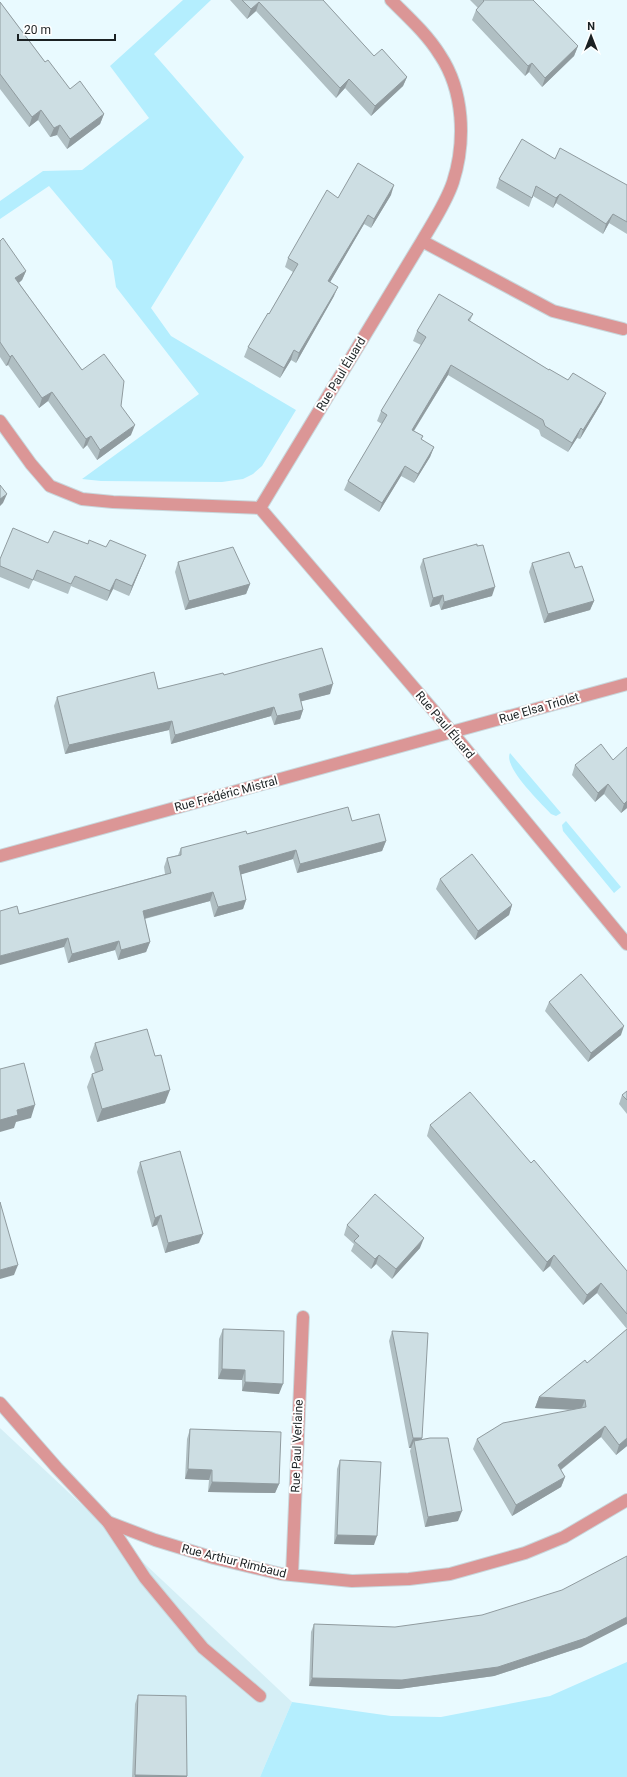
<svg xmlns="http://www.w3.org/2000/svg" width="627" height="1777" viewBox="0 0 627 1777" font-family="Roboto,sans-serif">
	<style>
		.built { fill: #d5eff6 }
		.green { fill: #b4eefe }
		.lines { fill: none; stroke-linecap: round; stroke-linejoin: round }
		.lane-casing { stroke: #c8d7dc; stroke-width: 14 }
		.street-casing { stroke: #c8d7dc; stroke-width: 14 }
		.lane { stroke: #db9696; stroke-width: 12 }
		.street { stroke: #db9696; stroke-width: 12 }
		.wall { fill: #b0bfc3 }
		.shaded-wall { fill: #909b9f }
		.building { fill: #cddee3; stroke: #909b9f }
		.labels { text-anchor: middle; stroke-width: 4; stroke-linejoin: round; paint-order: stroke }
		.street-label { font-size: 12px; fill: #1b2123; stroke: #fff }
	</style>
	<rect width="100%" height="100%" fill="#e9faff"/>
	<path class="built" d="M0,1428L292,1702L260,1777H0Z"/>
	<path class="green" d="M183,0H211L154,54L244,157L151,308L171,336L296,410L262,466L253,474L243,479L222,482L101,481L82,479L199,394L116,287L112,261L49,186L0,219V201L43,171L82,170L149,118L110,66Z
		M510,753L561,813L556,816L551,814C541,803 503,767 510,753Z
		M566,821L621,887L614,893L563,831L562,825Z
		M627,1662V1777H260L292,1702L391,1716L441,1717L550,1696Z"/>
	<g class="lines">
		<g class="lane-casing">
			<path id="lane" d="M108,1522L145,1578L203,1648L260,1696"/>
		</g>
		<g class="street-casing">
			<path id="street" d="M422,241L553,311L623,329
				M0,421L31,464L50,486L82,499L113,502L260,508L451,731L627,944
				M260,508L422,241C433,222 446,203 453,182C466,141 464,91 440,55C427,34 408,17 391,0
				M0,856L627,684
				M0,1403L57,1468L108,1522L155,1540L214,1558L281,1574L352,1581L409,1579L450,1574L525,1553L564,1537L627,1500
				M292,1575L303,1317"/>
		</g>
		<use href="#lane" class="lane"/>
		<use href="#street" class="street"/>
	</g>
	<path class="wall" d="M230,0H323L374,56L407,77L403,86L371,116L345,88L336,98L256,11L247,19Z
		M470,0H533L578,46L574,56L542,87L529,72L525,76L472,20L476,10L478,8Z
		M0,2L45,62L70,89L104,114L100,124L67,149L57,135L50,137L38,120L29,127L0,89Z
		M555,159L627,185V234L609,223L603,234L556,203L553,208L533,196L529,207L496,188L499,179Z
		M391,195L371,228L364,224L330,282L334,296L296,363L291,360L280,378L244,357L248,347L269,314L293,272L285,267L288,258Z
		M0,241L26,271L22,280L19,283L82,370L121,406L131,435L97,460L87,445L83,449L48,401L39,408L8,365L6,366L0,357Z
		M473,314L470,321L549,370L602,402L580,439L577,438L568,452L541,436L539,430L448,375L414,431L423,436L421,440L434,447L430,457L414,483L401,476L379,512L344,490L348,481L382,424L377,421L381,411L421,345L413,341L417,331Z
		M48,543L88,544L146,555L129,596L113,589L107,601L71,586L68,594L33,580L29,589L0,577V559Z
		M423,559L492,596L441,610L439,604L430,607L420,567Z
		M178,562L250,584L246,594L185,610L175,572Z
		M532,563L575,568L594,601L590,610L544,623L529,572Z
		M224,675L330,694L301,701L303,710L300,719L274,725L271,716L171,744L169,730L65,754L54,706L57,697L158,689Z
		M613,760L627,808L621,813L604,794L595,802L572,775L575,765Z
		M352,821L386,841L382,851L297,873L293,859L241,874L246,900L243,909L214,917L210,901L145,919L150,942L146,952L118,960L115,950L68,963L64,947L19,914L165,874L164,867L167,858L178,855L181,848L247,834Z
		M440,879L512,905L509,915L475,940L436,889Z
		M549,1002L621,1035L588,1062L545,1011Z
		M95,1043L155,1056L165,1103L97,1122L87,1087L92,1074L95,1073L90,1057Z
		M627,1091V1114L619,1104L622,1095Z
		M430,1125L531,1163L627,1271V1329L597,1293L583,1305L550,1266L543,1272L427,1136Z
		M140,1162L199,1243L165,1253L157,1225L152,1227L137,1172Z
		M347,1225L420,1248L392,1279L376,1264L371,1269L351,1251L354,1244L344,1235Z
		M223,1329L279,1394L242,1391V1380L218,1379L219,1339Z
		M627,1329V1446L616,1455L601,1437L561,1470L565,1477L561,1487L512,1516L473,1449L477,1439L573,1410L535,1408L539,1397L587,1363Z
		M392,1331L422,1440L458,1521L425,1527L410,1451L411,1448H409L389,1341Z
		M190,1429L279,1484L275,1493L208,1492L209,1480L185,1479L187,1439Z
		M340,1460L374,1545L334,1544L337,1469Z
		M314,1624L582,1647L494,1676L399,1689L309,1686L311,1632Z
		M138,1695L187,1777H132L135,1704Z"/>
	<path class="shaded-wall" d="M259,2L256,11L247,19L251,9Z
		M578,46L574,56L542,87L545,78Z
		M532,63L529,72L525,76L528,66Z
		M407,77L403,86L371,116L375,106Z
		M349,79L345,88L336,98L340,88Z
		M41,110L38,120L29,127L32,117Z
		M104,114L100,124L67,149L70,139Z
		M60,125L57,135L50,137L54,128Z
		M394,185L391,195L371,228L374,219Z
		M560,194L556,203L553,208L556,198Z
		M613,214L609,223L603,234L606,224Z
		M368,215L364,224L325,291L328,281Z
		M26,271L22,280L12,288L15,278Z
		M338,287L334,296L296,363L299,353Z
		M294,350L291,360L280,378L284,368Z
		M12,355L8,365L6,366L10,357Z
		M451,365L448,375L408,440L412,430Z
		M52,392L48,401L39,408L42,398Z
		M606,393L602,402L580,439L583,430Z
		M135,425L131,435L97,460L100,450Z
		M581,428L577,438L568,452L572,443Z
		M91,436L87,445L83,449L86,439Z
		M434,447L430,457L414,483L418,474Z
		M405,466L401,476L379,512L382,503Z
		M7,494L3,503L0,506V499Z
		M146,555L142,565L129,596L132,586Z
		M116,579L113,589L107,601L110,591Z
		M250,584L246,594L185,610L189,601Z
		M495,587L492,596L441,610L444,602Z
		M443,595L439,604L430,607L433,598Z
		M594,601L590,610L544,623L548,614Z
		M333,684L330,694L295,703L299,694Z
		M274,707L271,716L171,744L175,735Z
		M303,710L300,719L274,725L277,716Z
		M172,721L169,730L65,754L69,745Z
		M608,784L604,794L595,802L598,793Z
		M627,801V808L621,813L624,804Z
		M386,841L382,851L297,873L300,864Z
		M296,850L293,859L236,876L239,866Z
		M213,892L210,901L139,920L143,911Z
		M246,900L243,909L214,917L218,907Z
		M512,905L509,915L475,940L478,931Z
		M68,938L64,947L0,965V956Z
		M119,941L115,950L68,963L72,954Z
		M150,942L146,952L118,960L121,950Z
		M624,1026L621,1035L588,1062L591,1053Z
		M170,1090L165,1103L97,1122L102,1109Z
		M35,1105L31,1118L16,1122L14,1128L0,1132V1120L17,1110Z
		M161,1215L157,1225L152,1227L155,1218Z
		M203,1234L199,1243L165,1253L168,1243Z
		M424,1238L420,1248L392,1279L396,1269Z
		M379,1255L376,1264L371,1269L375,1259Z
		M554,1255L550,1266L543,1272L547,1262Z
		M18,1265L14,1275L0,1279V1270Z
		M601,1283L597,1293L583,1305L587,1295Z
		M222,1369L245,1370L242,1380L218,1379Z
		M245,1382L283,1384L279,1394L242,1391Z
		M539,1397L585,1400L581,1410L535,1408Z
		M605,1426L601,1437L554,1475L558,1465Z
		M413,1438H422L419,1447L414,1441L411,1448H409Z
		M627,1438V1446L616,1455L619,1445Z
		M188,1469L212,1470L209,1480L185,1479Z
		M565,1477L561,1487L512,1516L516,1505Z
		M212,1482L279,1484L275,1493L208,1492Z
		M462,1511L458,1521L425,1527L428,1517Z
		M337,1535L377,1536L374,1545L334,1544Z
		M627,1617V1624L582,1647L494,1676L399,1689L309,1686L312,1678Z
		M135,1775L187,1776V1777H135Z"/>
	<path class="building" d="M242,0H323L374,56L382,49L407,77L375,106L349,79L340,88L259,2L251,9Z
		M483,0H533L578,46L545,78L532,63L528,66L476,10L484,1Z
		M0,2L45,62L48,60L70,89L80,81L104,114L70,139L60,125L54,128L41,110L32,117L0,74Z
		M522,139L555,159L560,148L627,185V222L613,214L606,224L560,194L556,198L536,186L532,198L499,179Z
		M358,163L394,185L374,219L368,215L328,281L338,287L299,353L294,350L284,368L248,347L268,313L269,314L298,264L288,258L327,190L338,198Z
		M3,238L26,271L15,278L82,370L104,354L124,381L121,406L135,425L100,450L91,436L86,439L52,392L42,398L12,355L10,357L0,342V241Z
		M439,294L473,314L468,320L549,370V369L568,380L573,373L606,393L583,430L581,428L572,443L545,426L543,420L451,365L412,430L423,436L421,439L434,447L418,474L405,466L382,503L348,481L387,415L381,411L426,337L417,331Z
		M0,485L7,494L0,499Z
		M13,528L48,543L54,531L88,544L89,540L106,547L110,540L146,555L132,586L116,579L110,591L75,576L71,584L37,570L33,580L0,566V559Z
		M477,544V546L483,545L495,587L444,602L443,595L433,598L423,559Z
		M233,547L250,584L189,601L178,562Z
		M569,552L575,568L582,566L594,601L548,614L532,563Z
		M322,648L333,684L299,694L303,710L277,716L274,707L175,735L172,721L69,745L57,697L154,672L158,689L223,673L224,675Z
		M601,744L613,760L627,747V801L624,804L608,784L598,793L575,765Z
		M348,807L352,821L379,814L386,841L300,864L296,850L239,866L246,900L218,907L213,892L143,911L150,942L121,950L119,941L72,954L68,938L0,956V911L17,906L19,914L171,873L167,858L181,855V848L246,831L247,834Z
		M472,854L512,905L478,931L440,879Z
		M581,974L624,1026L591,1053L549,1002Z
		M147,1029L155,1056L161,1055L170,1090L102,1109L92,1074L103,1070L95,1043Z
		M24,1063L35,1105L17,1110L18,1115L0,1120V1069Z
		M627,1091V1100L622,1095Z
		M470,1092L531,1163L534,1160L627,1271V1314L601,1283L587,1295L554,1255L547,1262L430,1125Z
		M180,1151L203,1234L168,1243L161,1215L155,1218L140,1162Z
		M375,1194L424,1238L396,1269L379,1255L375,1259L354,1241L359,1236L347,1225Z
		M0,1202L18,1265L0,1270Z
		M223,1329L284,1331L283,1384L245,1382V1370L222,1369Z
		M627,1329V1438L619,1445L605,1426L558,1465L565,1477L516,1505L477,1439L503,1423L586,1407L585,1400L539,1397L585,1360L587,1363Z
		M392,1331L428,1333L422,1438H413Z
		M190,1429L281,1432L279,1484L212,1482V1470L188,1469Z
		M430,1438H448L462,1511L428,1517L414,1441Z
		M340,1460L381,1462L377,1536L337,1535Z
		M627,1556V1617L586,1638L498,1667L402,1680L312,1678L314,1624L395,1627L482,1615L562,1590Z
		M138,1695L186,1696L187,1776L135,1775Z"/>
	<g class="labels">
		<g class="street-label">
			<text transform="translate(341 374) rotate(-59)" y="4">Rue Paul Éluard</text>
			<text transform="translate(539 708) rotate(-16)" y="4">Rue Elsa Triolet</text>
			<text transform="translate(445 725) rotate(50)" y="4">Rue Paul Éluard</text>
			<text transform="translate(226 794) rotate(-15)" y="4">Rue Frédéric Mistral</text>
			<text transform="translate(297 1446) rotate(-88)" y="4">Rue Paul Verlaine</text>
			<text transform="translate(234 1561) rotate(14)" y="4">Rue Arthur Rimbaud</text>
		</g>
	</g>
	<g transform="translate(591 36)" stroke="#ffffff" stroke-width="3" paint-order="stroke">
	<path d="M0-3L7 15L0 10L-7 15Z" fill="#1b2123"/>
	<text y="-6" font-size="11" font-weight="bold" text-anchor="middle" fill="#1b2123">N</text>
	</g>
	<path d="M18 34v6h97v-6" fill="none" stroke="#1b2123" stroke-width="2"/>
	<text x="24" y="34" font-size="12" fill="#1b2123" stroke="#ffffff" stroke-width="3" paint-order="stroke">20 m</text>
</svg>
